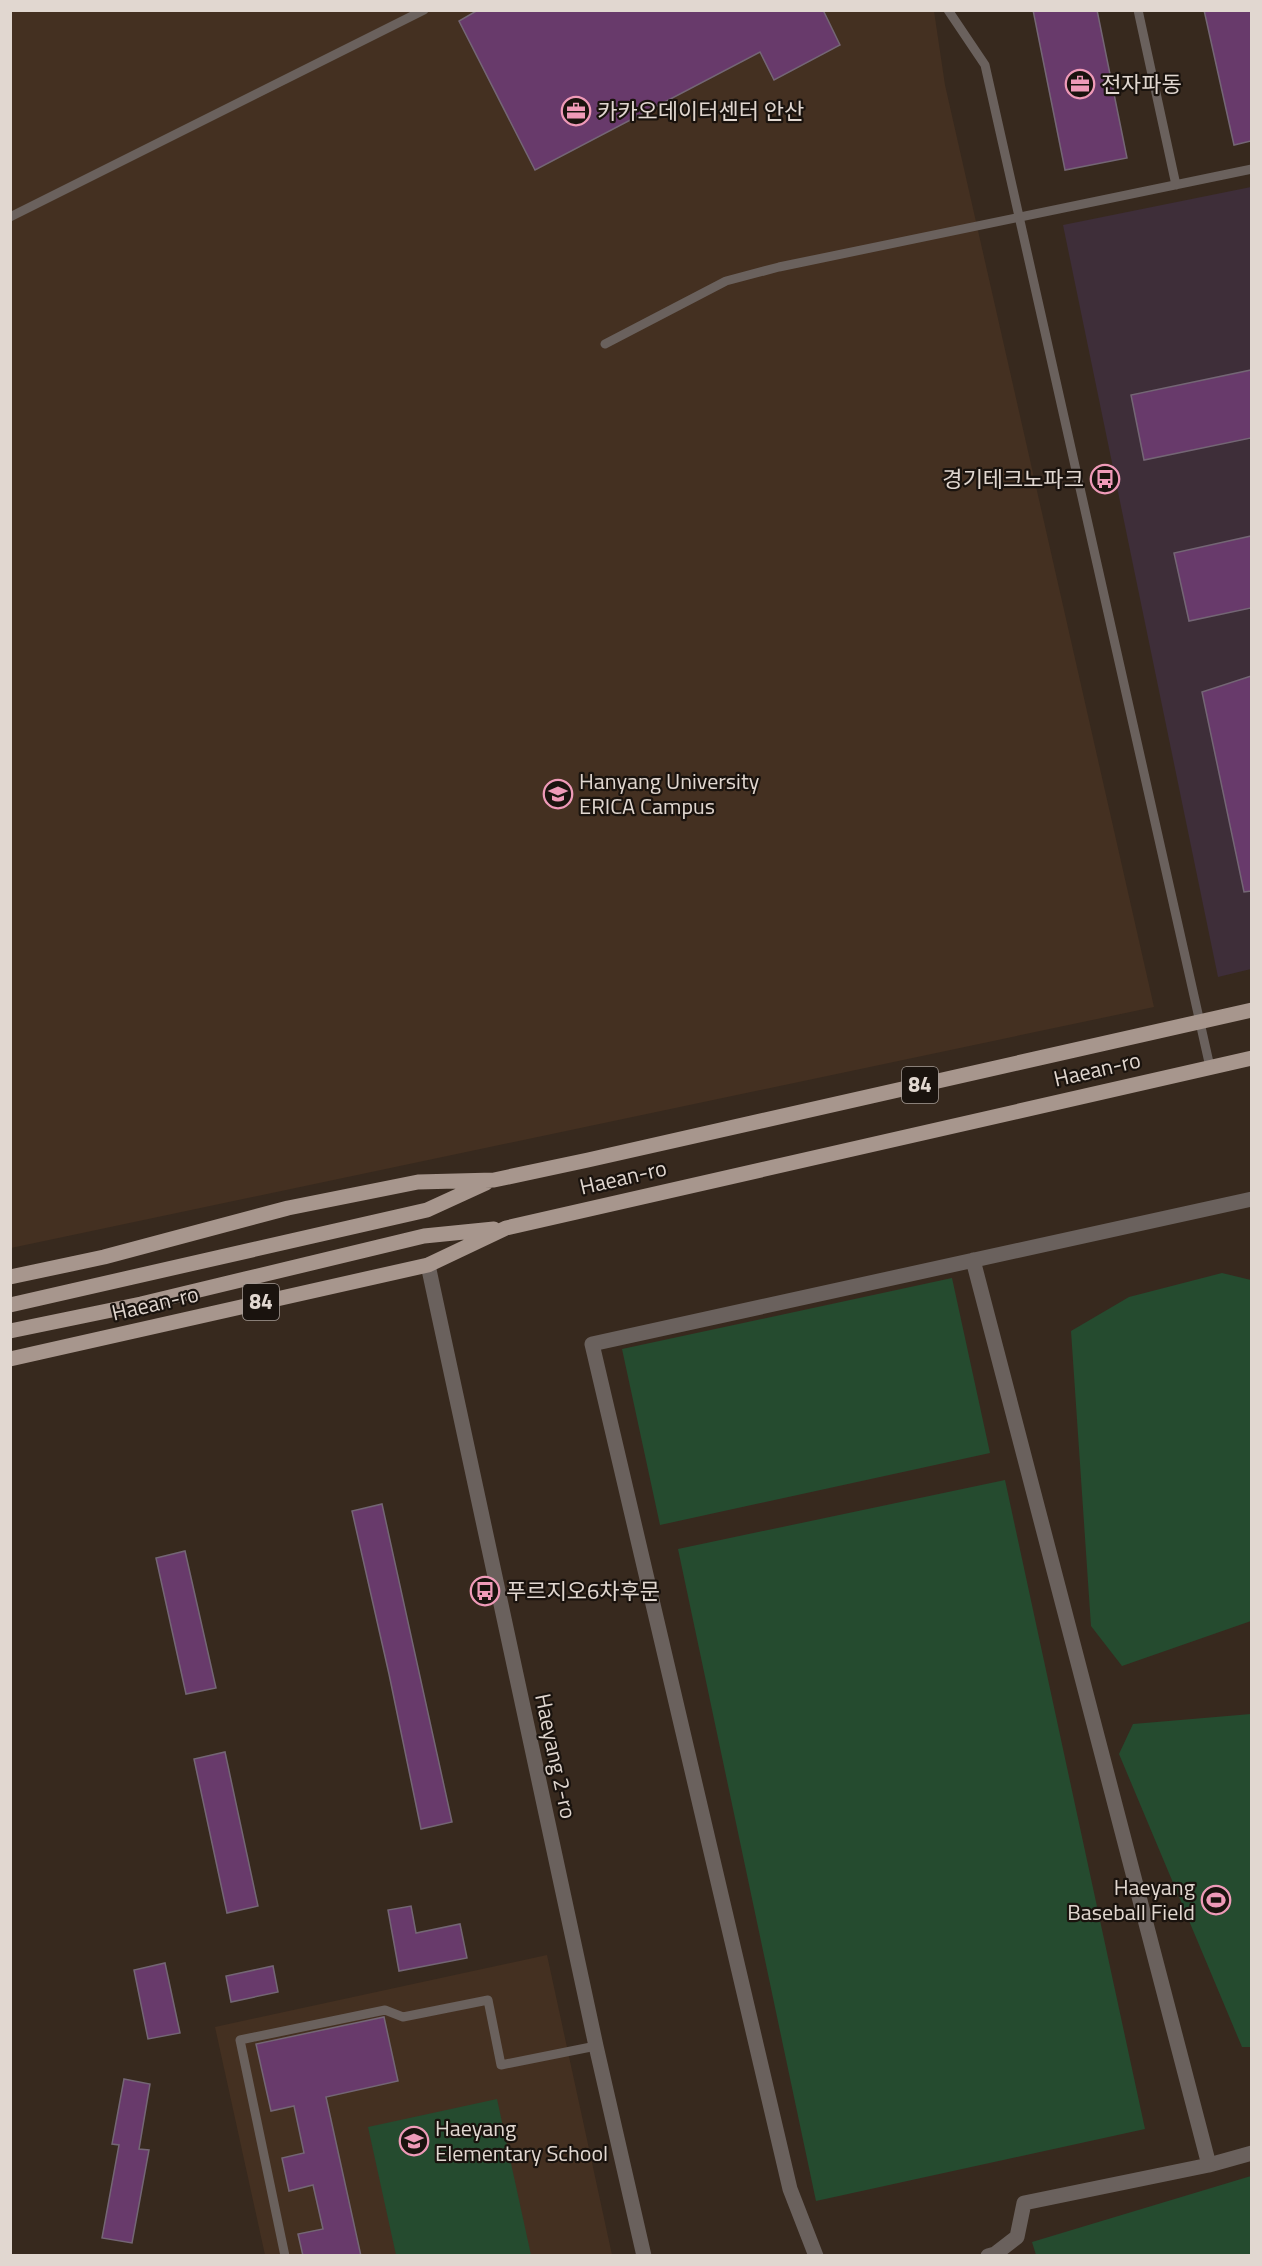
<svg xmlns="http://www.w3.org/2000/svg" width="1262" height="2266" viewBox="0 0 1262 2266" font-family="'Titillium Web','Noto Sans KR',sans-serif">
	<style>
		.built { fill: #443021 }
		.industrial { fill: #3e2e39 }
		.green { fill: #254b2f }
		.building { fill: #683a6b; stroke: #746675; stroke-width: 1.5 }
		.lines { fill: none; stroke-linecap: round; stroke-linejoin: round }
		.service { stroke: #6a615d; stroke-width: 9 }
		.minor { stroke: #6a615d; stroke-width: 15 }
		.tertiary { stroke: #6a615d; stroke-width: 15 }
		.primary { stroke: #a7968d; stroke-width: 15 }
		.labels { text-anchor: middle; stroke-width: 4.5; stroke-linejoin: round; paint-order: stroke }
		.shield { fill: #1a130e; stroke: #a59c96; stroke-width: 1.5 }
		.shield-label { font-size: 21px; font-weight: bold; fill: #e1d7d0 }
		.poi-label { font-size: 22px; fill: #e1d7d0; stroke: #1a130e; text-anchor: start }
		.street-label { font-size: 22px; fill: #e1d7d0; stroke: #1a130e }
	</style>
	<rect width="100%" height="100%" fill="#37291e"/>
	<path class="built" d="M10,11H934L945,85L1154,1007L11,1248Z
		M547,1955L612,2255H265L215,2027Z"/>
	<path class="industrial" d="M1251,187V969L1218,977L1063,225Z"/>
	<path class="green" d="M1222,1273L1251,1280V1621L1122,1666L1091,1626L1071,1331L1129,1297Z
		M952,1278L990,1453L660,1525L622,1349Z
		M1005,1480L1145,2129L816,2201L678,1549Z
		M1251,1714H1252L1251,2047H1242L1119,1754L1133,1724Z
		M497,2099L531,2255H396L368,2127Z
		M1251,2176V2255H1036L1032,2242Z"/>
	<path class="building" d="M478,10H823L840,45L774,80L760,52L535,170L459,21Z
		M1033,10H1097L1127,158L1065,170Z
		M1204,10H1251V141L1234,145Z
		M1251,370V438L1144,460L1131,395Z
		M1251,536V608L1189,621L1174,553Z
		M1251,676V891L1244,892L1202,692Z
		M382,1504L452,1822L421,1829L389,1674L352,1511Z
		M185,1551L216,1688L186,1694L156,1558Z
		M225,1752L258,1906L227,1913L194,1759Z
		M411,1906L416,1933L460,1924L467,1958L399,1971L388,1910Z
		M165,1963L180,2033L148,2039L134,1970Z
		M273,1966L278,1992L231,2002L226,1976Z
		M384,2017L398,2081L326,2097L361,2256H303L298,2234L323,2229L313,2185L289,2191L282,2158L304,2153L294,2106L271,2111L256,2044Z
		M124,2079L150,2084L139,2149L149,2150L132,2243L102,2238L119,2145L112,2144Z"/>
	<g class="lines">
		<path class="service" d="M948,10L985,65L1210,1067
			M1138,10L1176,185
			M10,217L424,10
			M605,344L726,281L779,267L1252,169
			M285,2256L240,2040L385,2010L403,2017L488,2000L501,2065L596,2046"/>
		<path class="minor" d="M973,1260L1209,2165
			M816,2256L790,2189L592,1344L1252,1199
			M988,2256L995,2254L1017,2237L1024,2203L1209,2165L1252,2153"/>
		<path class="tertiary" d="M428,1265L596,2046L644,2256"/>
		<path class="primary" d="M10,1277L104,1257L288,1208L418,1182L494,1180L588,1160L1252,1010
			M10,1305L427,1210L486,1183
			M10,1331L141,1304L424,1236L494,1229
			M10,1359L428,1265L506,1228L1252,1058"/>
	</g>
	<defs>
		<g id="office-ring" transform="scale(1.5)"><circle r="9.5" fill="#1a130e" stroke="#ef9ab8" stroke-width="1.5"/><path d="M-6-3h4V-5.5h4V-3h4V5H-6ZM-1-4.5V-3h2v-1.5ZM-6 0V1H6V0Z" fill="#ef9ab8"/></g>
		<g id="bus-ring" transform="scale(1.5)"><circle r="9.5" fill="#1a130e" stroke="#ef9ab8" stroke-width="1.5"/><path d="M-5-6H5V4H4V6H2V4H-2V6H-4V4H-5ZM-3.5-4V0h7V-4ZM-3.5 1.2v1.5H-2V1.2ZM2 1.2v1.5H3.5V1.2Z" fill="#ef9ab8"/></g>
		<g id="university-ring" transform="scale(1.5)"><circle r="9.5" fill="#1a130e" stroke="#ef9ab8" stroke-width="1.5"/><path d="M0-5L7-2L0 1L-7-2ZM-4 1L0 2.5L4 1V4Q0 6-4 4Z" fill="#ef9ab8"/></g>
		<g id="stadium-ring" transform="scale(1.5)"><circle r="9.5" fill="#1a130e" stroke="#ef9ab8" stroke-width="1.5"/><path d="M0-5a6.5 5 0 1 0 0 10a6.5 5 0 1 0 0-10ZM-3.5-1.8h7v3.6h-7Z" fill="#ef9ab8"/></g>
		<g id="school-ring" transform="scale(1.5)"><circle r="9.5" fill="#1a130e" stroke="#ef9ab8" stroke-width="1.5"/><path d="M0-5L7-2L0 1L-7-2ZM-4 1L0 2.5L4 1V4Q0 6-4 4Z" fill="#ef9ab8"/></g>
	</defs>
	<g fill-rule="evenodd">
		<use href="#office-ring" x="1080" y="84"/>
		<use href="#office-ring" x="576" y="111"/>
		<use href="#bus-ring" x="1105" y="479"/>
		<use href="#university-ring" x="558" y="794"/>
		<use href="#bus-ring" x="485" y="1591"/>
		<use href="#stadium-ring" x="1216" y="1900"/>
		<use href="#school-ring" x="414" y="2141"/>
	</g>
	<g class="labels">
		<g class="shield">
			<rect x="902" y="1067" width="36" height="36" rx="4.5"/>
			<rect x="243" y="1284" width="36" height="36" rx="4.5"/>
		</g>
		<g class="shield-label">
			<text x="920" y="1092">84</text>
			<text x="261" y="1309">84</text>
		</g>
		<g class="poi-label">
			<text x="1101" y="92">전자파동</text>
			<text x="597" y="119">카카오데이터센터 안산</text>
			<text x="1084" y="487" text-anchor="end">경기테크노파크</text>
			<text x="579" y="789">Hanyang University<tspan x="579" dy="25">ERICA Campus</tspan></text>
			<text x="506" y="1599">푸르지오6차후문</text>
			<text x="1195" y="1895" text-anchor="end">Haeyang<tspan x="1195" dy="25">Baseball Field</tspan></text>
			<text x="435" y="2136">Haeyang<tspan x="435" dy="25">Elementary School</tspan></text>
		</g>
		<g class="street-label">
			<text transform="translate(1097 1069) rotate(-13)" y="8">Haean-ro</text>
			<text transform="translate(623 1177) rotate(-13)" y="8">Haean-ro</text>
			<text transform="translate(155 1303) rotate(-13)" y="8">Haean-ro</text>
			<text transform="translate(556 1756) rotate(78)" y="8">Haeyang 2-ro</text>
		</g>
	</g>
	<rect width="1262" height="2266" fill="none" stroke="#e1d7d0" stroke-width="24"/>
</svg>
